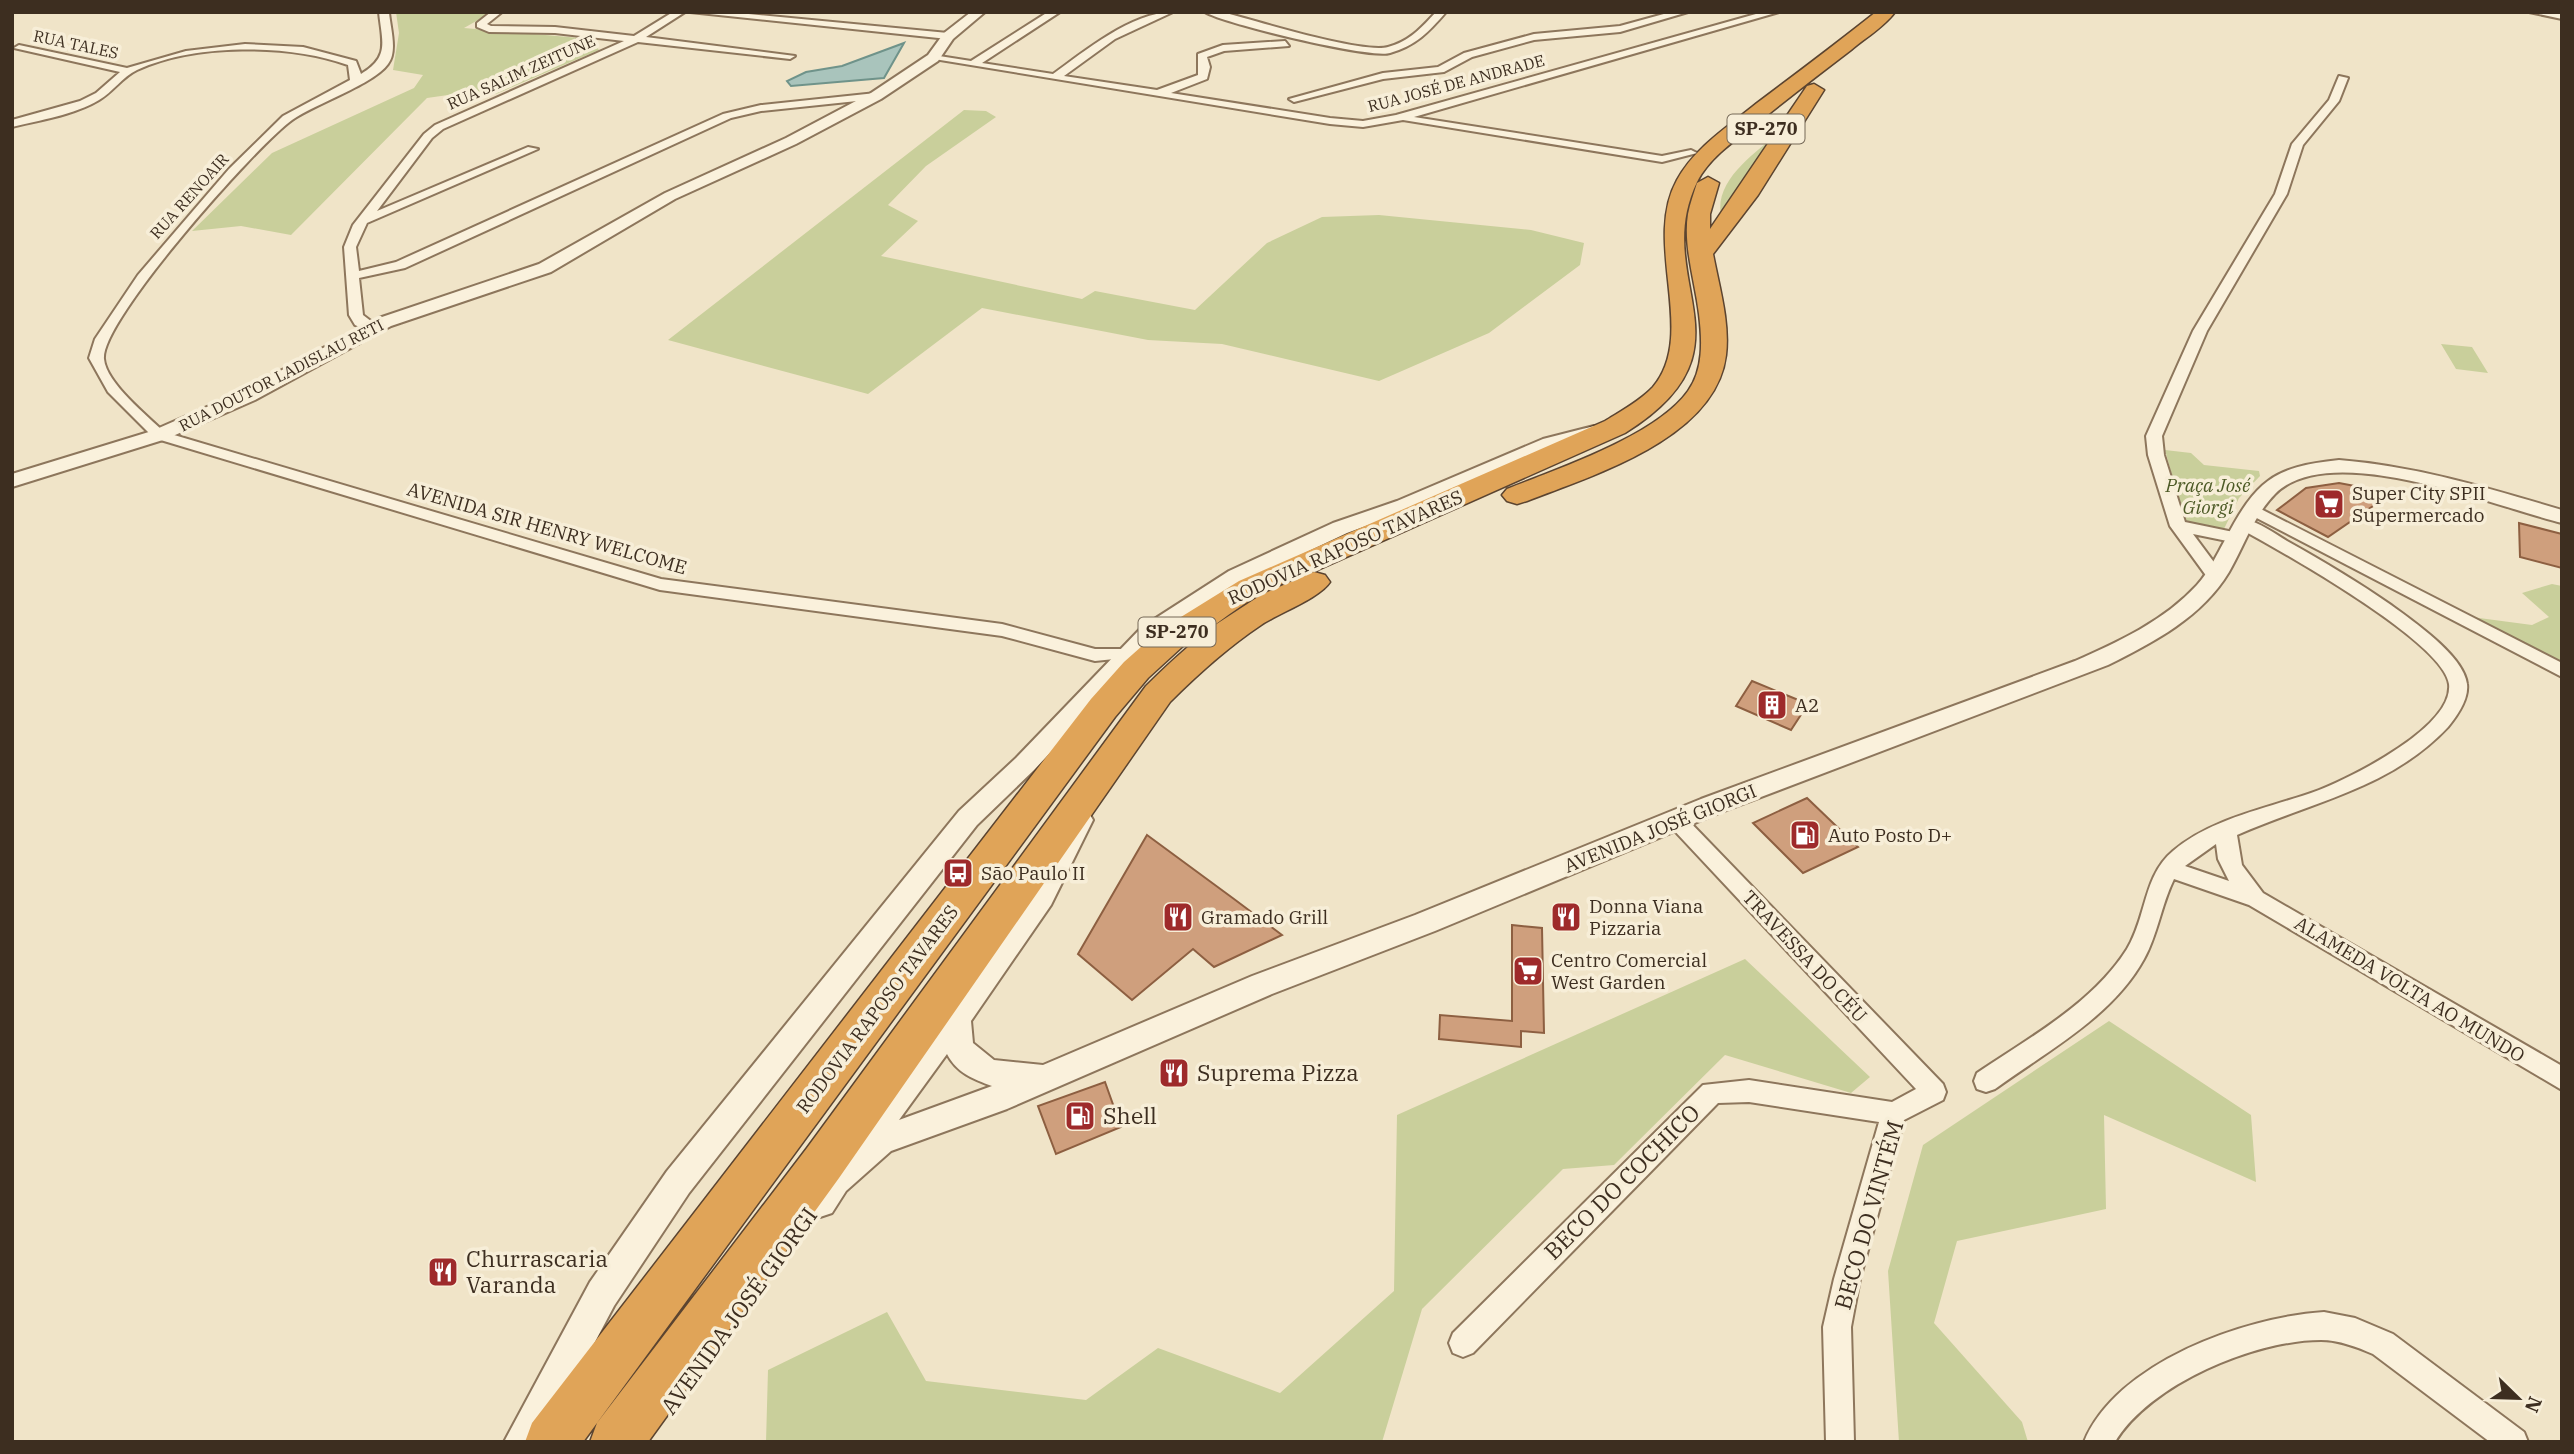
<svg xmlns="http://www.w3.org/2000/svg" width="2574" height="1454" viewBox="0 0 2574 1454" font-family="'IBM Plex Serif',serif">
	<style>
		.green { fill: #c9cf9b }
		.water { fill: #a9c4bc; stroke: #6f938a; stroke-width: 2 }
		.building { fill: #cf9f7d; stroke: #8d5f41; stroke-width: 2 }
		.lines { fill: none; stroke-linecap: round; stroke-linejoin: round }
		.minor-casing { stroke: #8d765c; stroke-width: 4 }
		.tertiary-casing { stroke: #8d765c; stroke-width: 4 }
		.motorway-casing { stroke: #5b4430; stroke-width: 3 }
		.minor { fill: #faf1dc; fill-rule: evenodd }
		.tertiary { fill: #faf1dc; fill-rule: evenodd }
		.motorway { fill: #e0a458; fill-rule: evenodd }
		.labels { text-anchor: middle; stroke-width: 7; stroke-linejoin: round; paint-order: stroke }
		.far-street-label { font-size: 16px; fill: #3d2e20; stroke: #f7eed8 }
		.shield { fill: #f7eed8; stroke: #756857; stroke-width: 2 }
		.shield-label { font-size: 18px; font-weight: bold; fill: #3d2e20 }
		.park-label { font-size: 19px; font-style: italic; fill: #4d5a26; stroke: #f7eed8 }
		.poi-label { font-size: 19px; fill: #3d2e20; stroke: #f7eed8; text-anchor: start }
		.street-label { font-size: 19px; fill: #3d2e20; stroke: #f7eed8 }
		.near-poi-label { font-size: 23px; fill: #3d2e20; stroke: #f7eed8; text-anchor: start }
		.near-street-label { font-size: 23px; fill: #3d2e20; stroke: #f7eed8 }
	</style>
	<rect width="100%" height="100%" fill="#f0e4c8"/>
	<path class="green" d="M396,12H492L464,28L591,39L599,50L496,94L469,92L427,98L291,235L241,226L192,231L272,153L414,88L423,75L393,70L399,33Z
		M964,110L986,111L996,117L926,166L888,205L918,221L881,256L1082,299L1095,291L1195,310L1267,243L1322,217L1379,215L1531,230L1584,243L1580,265L1489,333L1379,381L1222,344L1148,340L982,308L868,394L668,340Z
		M1781,131L1721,216C1714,179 1757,152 1781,131Z
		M2441,344L2472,347L2488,373L2456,369Z
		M2165,450L2191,453L2204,465L2259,471L2260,476L2239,498L2223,531L2215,533L2185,522Z
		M2552,584L2562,586V665L2464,616L2532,625L2549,617L2522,593Z
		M1745,959L1870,1077L1851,1093L1725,1055L1614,1165L1563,1169L1422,1309L1382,1442H766L768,1370L887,1312L926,1381L1086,1400L1158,1348L1280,1393L1394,1291L1397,1115Z
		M2109,1021L2251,1115L2256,1182L2104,1115L2106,1209L1957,1241L1934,1323L2022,1422L2028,1442H1899L1888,1271L1923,1145Z"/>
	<path class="water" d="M904,43L884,78L791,86L787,81L806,72L842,66Z"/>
	<path class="building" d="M2339,483L2392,493L2328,537L2277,510L2306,488Z
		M2519,523L2562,534V568L2520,557Z
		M1752,681L1808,704L1791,730L1736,706Z
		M1807,798L1858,847L1803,873L1753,823Z
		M1147,835L1234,899L1282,935L1214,967L1193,949L1132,1000L1078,954Z
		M1512,925L1542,928L1544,1033L1521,1031V1047L1439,1039L1440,1015L1512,1021Z
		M1105,1082L1121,1127L1056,1154L1038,1106Z"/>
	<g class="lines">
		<g class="minor-casing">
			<path id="minor" d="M379,12H389C390,27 398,51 388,64C374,84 315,104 292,120C257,145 100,321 104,359C106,383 148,416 164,432L661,579L1002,624L1095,649H1134L1137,653L1134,657L1095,661L1002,636L660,590L154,438L108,392L89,358L95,339L138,275L229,169L283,116L350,80L348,65C289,44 195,43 137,70C122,77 113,92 99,100C74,115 40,120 12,127V120L80,101L96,93L120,72L14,48L19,45L127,68L186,51L245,44L303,47L356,61L361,74C390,57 382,42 379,12Z
				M491,12H502L487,24L491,26L555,27L634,36L673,12H685L646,37L795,56L790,59L638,42L443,129L432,138L377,211L528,147L538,149L367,223L356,247L359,271L396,262L723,114L761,105L876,93L881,96L876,99L761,111L731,118L405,268L359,278L363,315L380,328L368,331L355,325L349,315L344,247L353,225L424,134L435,125L624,41L555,33L489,32L477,27V23Z
				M690,12H728L948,33L953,36L948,39Z
				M1048,12H1060L982,63L1053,74C1085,51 1132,12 1173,12L1115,39L1064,76L1157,90L1198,75V54L1223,45L1285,41L1289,46L1224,51L1207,57L1210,67L1207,79L1171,93L1330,118L1363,121L1396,115L1763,12H1779L1414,117L1662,156L1691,150L1697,153L1662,162L1403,120L1363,127L1330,124L928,58L933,55L971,61Z
				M1205,12H1222C1254,20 1361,54 1388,47C1410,41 1421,28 1436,12H1446C1429,32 1415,46 1390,53C1370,59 1225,24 1205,12Z
				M1671,12H1688L1620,32L1534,40L1472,57L1444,72L1383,79L1294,102L1289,99L1383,73L1438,67L1464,53L1534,34L1620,26Z
				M2529,12L2562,13V19Z
				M2339,76L2348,78L2339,101L2303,145L2287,194L2207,331L2162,436L2164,455L2185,522L2243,534L2245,538L2237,543L2193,534L2225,577L2216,582L2210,581L2170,526L2148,455L2146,436L2193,331L2275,194L2292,144L2329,100Z
				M2253,505L2562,663V677L2247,513L2245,510Z
				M2245,519C2260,523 2274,533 2287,541C2323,561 2358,582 2391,605C2413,621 2464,656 2467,684C2469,699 2457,716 2448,727C2390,789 2311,802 2237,835L2242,865L2263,893L2562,1066V1090L2249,905L2174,879C2161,905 2158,934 2144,959C2113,1016 2046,1052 1995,1089L1986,1092L1977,1089L1974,1081L1977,1073C2029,1038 2093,1003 2127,949C2147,916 2143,876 2173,851C2213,817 2271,808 2319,790C2352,777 2454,727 2449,684C2443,641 2279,550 2239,528L2237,524ZM2216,844L2218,859L2229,881L2185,866Z
				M1677,813L1684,816L1943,1084L1946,1092L1943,1100L1904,1120L1860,1279L1851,1327L1854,1442H1826L1823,1327L1834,1279L1879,1122L1749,1102L1718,1103L1473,1353L1463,1357L1453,1353L1449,1343L1453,1333L1703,1085L1749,1080L1892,1102L1916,1089L1670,826L1667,821L1670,816Z
				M2324,1312L2355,1318L2393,1334L2524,1432L2528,1442H2490L2373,1354C2357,1347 2339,1340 2321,1340C2255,1340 2150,1384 2115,1442H2084C2116,1363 2244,1317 2324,1312Z"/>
		</g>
		<g class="tertiary-casing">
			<path id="tertiary" d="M971,12H985L953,39L938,61L881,99L796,144L675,199L551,272L391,326L255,400L166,439L12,487V474L152,431L241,392L379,318L539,264L665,193L786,138L871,93L928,55L944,33Z
				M1594,426L1601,428L1604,432L1601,436L1557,447L1411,509L1347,533L1245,581L1158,637L1034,770L977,825L689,1193L614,1306L542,1442H504L590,1282L667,1171L959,811L1016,758L1142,627L1229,571L1333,523L1397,501L1543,439Z
				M2339,460C2416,466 2488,488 2562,510V523C2496,507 2330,438 2275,494C2254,515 2244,546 2229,572C2202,617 2154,642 2108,665L1719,813L1435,931L1272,994L1007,1109L891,1151L846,1191L832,1213L820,1217L808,1213L804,1202L824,1169L844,1152L848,1139L1031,890L1071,813L1080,810L1089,813L1093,820L1051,905L971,1021L973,1043L994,1060L1043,1065L1252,976L1415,915L1701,799L2075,661C2118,642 2164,621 2197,585C2209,572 2216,556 2225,540C2256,481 2272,467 2339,460ZM947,1054C957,1073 973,1079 992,1086L899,1120Z"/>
		</g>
		<g class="motorway-casing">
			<path id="motorway" d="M1876,12H1895C1884,27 1865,38 1851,50C1817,76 1783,102 1750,129C1731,143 1708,160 1697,182C1649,282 1761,348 1625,433L1261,595L1183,646L1148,678L1115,717L583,1442H525L532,1423L1091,699L1124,662L1160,630L1239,581L1605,421C1621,411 1640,401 1653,387C1698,334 1642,243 1677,180C1695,147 1729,126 1757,103C1797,73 1837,43 1876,12Z
				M1814,84L1824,90L1758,195L1713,254C1719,286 1730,322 1726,355C1716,438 1594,475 1527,501L1517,504L1507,501L1502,495L1507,489C1557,469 1656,436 1688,391C1704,369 1702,339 1699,314C1695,281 1683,246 1688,214C1690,203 1694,193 1697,183L1708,177L1719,183L1710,214V229L1807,86Z
				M1314,572L1325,575L1330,582C1320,598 1279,613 1261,625C1228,647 1198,674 1170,702L839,1178L648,1442H590L597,1423L807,1148L1146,686C1192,641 1250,589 1314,572Z"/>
		</g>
		<use href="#minor" class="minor"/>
		<use href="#tertiary" class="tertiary"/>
		<use href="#motorway" class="motorway"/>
	</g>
	<defs>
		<g id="supermarket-square" transform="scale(1.575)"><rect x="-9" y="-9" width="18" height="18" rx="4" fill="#9e2a2b" stroke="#f7eed8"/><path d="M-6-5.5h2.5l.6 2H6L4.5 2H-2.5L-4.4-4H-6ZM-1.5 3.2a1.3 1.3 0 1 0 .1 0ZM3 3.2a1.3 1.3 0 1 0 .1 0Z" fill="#fff"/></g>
		<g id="building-square" transform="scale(1.575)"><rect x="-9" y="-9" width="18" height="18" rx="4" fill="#9e2a2b" stroke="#f7eed8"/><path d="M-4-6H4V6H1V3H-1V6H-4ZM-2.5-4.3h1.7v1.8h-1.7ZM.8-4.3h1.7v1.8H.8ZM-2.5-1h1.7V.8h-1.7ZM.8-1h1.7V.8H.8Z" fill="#fff"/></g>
		<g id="fuel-square" transform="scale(1.575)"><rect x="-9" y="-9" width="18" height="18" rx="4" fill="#9e2a2b" stroke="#f7eed8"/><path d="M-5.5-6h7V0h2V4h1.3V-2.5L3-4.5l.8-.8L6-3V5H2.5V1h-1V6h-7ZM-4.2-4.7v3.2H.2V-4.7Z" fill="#fff"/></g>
		<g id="bus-square" transform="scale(1.575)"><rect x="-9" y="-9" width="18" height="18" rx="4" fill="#9e2a2b" stroke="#f7eed8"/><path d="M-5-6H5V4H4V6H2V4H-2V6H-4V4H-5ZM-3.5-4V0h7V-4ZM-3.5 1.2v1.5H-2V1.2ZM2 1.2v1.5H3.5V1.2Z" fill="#fff"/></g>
		<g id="restaurant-square" transform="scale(1.575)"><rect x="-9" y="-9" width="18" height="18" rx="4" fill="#9e2a2b" stroke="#f7eed8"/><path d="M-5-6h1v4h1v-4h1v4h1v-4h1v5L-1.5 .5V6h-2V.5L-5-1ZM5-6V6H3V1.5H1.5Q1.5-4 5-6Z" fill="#fff"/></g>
	</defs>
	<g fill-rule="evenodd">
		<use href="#supermarket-square" x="2329" y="504"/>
		<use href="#building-square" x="1772" y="705"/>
		<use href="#fuel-square" x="1805" y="835"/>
		<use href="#bus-square" x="958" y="873"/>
		<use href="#restaurant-square" x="1178" y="917"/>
		<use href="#restaurant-square" x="1566" y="917"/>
		<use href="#supermarket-square" x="1528" y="971"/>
		<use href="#restaurant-square" x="1174" y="1073"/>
		<use href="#fuel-square" x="1080" y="1116"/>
		<use href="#restaurant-square" x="443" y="1272"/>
	</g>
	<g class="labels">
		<g class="far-street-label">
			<text transform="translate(76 44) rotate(12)" y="6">RUA TALES</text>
			<text transform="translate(521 72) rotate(-24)" y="6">RUA SALIM ZEITUNE</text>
			<text transform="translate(1456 83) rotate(-15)" y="6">RUA JOSÉ DE ANDRADE</text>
			<text transform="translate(189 196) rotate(-48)" y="6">RUA RENOAIR</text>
			<text transform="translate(281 375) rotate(-27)" y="6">RUA DOUTOR LADISLAU RETI</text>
		</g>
		<g class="shield">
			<rect x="1727.5" y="114.5" width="77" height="29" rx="5"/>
			<rect x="1138.5" y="617.5" width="77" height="29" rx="5"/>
		</g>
		<g class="shield-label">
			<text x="1766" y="135">SP-270</text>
			<text x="1177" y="638">SP-270</text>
		</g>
		<g class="park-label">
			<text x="2208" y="492">Praça José<tspan x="2208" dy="22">Giorgi</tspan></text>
		</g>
		<g class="poi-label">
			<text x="2352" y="500">Super City SPII<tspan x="2352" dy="22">Supermercado</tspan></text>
			<text x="1795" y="712">A2</text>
			<text x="1828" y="842">Auto Posto D+</text>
			<text x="981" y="880">São Paulo II</text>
			<text x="1589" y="913">Donna Viana<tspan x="1589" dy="22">Pizzaria</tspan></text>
			<text x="1201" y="924">Gramado Grill</text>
			<text x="1551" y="967">Centro Comercial<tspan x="1551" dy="22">West Garden</tspan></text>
		</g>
		<g class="street-label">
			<text transform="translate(547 528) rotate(16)" y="7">AVENIDA SIR HENRY WELCOME</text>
			<text transform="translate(1345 547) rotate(-24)" y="7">RODOVIA RAPOSO TAVARES</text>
			<text transform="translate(1660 828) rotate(-22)" y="7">AVENIDA JOSÉ GIORGI</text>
			<text transform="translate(1805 956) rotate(47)" y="7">TRAVESSA DO CÉU</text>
			<text transform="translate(2410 989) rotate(31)" y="7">ALAMEDA VOLTA AO MUNDO</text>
			<text transform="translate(877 1009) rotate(-53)" y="7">RODOVIA RAPOSO TAVARES</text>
		</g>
		<g class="near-poi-label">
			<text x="1197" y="1081">Suprema Pizza</text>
			<text x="1103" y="1124">Shell</text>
			<text x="466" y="1267">Churrascaria<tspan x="466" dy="26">Varanda</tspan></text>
		</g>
		<g class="near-street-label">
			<text transform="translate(1622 1182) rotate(-45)" y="8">BECO DO COCHICO</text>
			<text transform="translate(1869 1215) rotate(-74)" y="8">BECO DO VINTÉM</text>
			<text transform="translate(739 1311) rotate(-54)" y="8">AVENIDA JOSÉ GIORGI</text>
		</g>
	</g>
	<rect width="2574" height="1454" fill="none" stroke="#3d2e20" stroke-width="28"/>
	<g transform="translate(2518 1398) rotate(113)" stroke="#f7eed8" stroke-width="5" paint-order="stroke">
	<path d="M0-5L12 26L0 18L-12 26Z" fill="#3d2e20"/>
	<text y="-10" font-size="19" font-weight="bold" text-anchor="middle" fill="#3d2e20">N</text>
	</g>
</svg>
